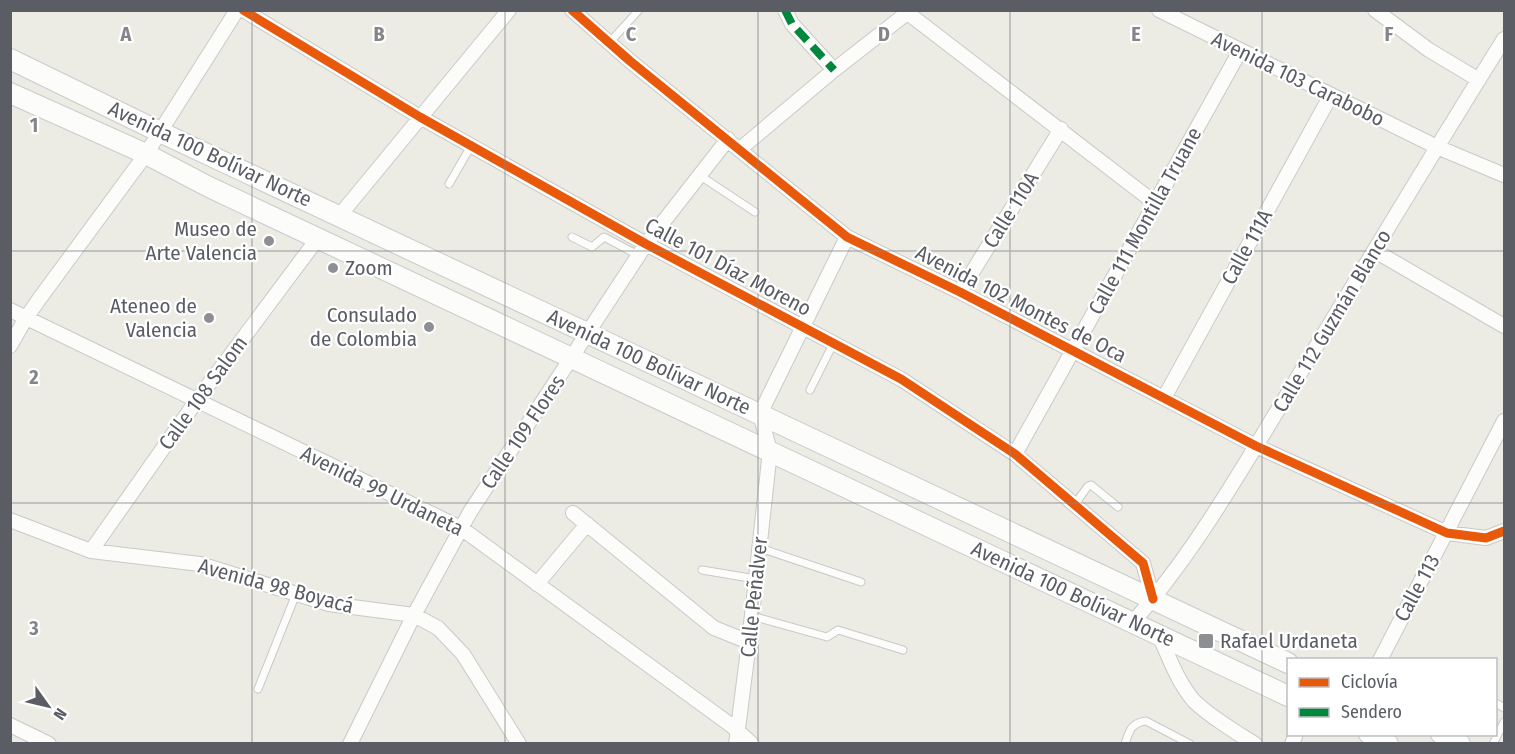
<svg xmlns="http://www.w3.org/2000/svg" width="1515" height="754" viewBox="0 0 1515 754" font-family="'Fira Sans Condensed',sans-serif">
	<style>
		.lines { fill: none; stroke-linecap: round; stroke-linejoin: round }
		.lane-casing { stroke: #c9c9c8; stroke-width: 9 }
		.street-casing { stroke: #c9c9c8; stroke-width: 16 }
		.secondary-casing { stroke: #cbcbcb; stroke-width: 22 }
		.lane { stroke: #fcfcfb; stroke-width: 7 }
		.street { stroke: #fcfcfb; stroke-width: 14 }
		.secondary { stroke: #fcfcfb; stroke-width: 20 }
		.quiet { stroke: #00873e; stroke-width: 8; stroke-dasharray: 15 8; stroke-linecap: butt }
		.cycleway-casing { stroke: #fff; stroke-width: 13 }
		.cycleway { stroke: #e8590c; stroke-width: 9 }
		.grid { fill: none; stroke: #848589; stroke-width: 1.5; stroke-opacity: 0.55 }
		.poi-dot { fill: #8e8f92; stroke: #fff; stroke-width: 2 }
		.labels { text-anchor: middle; stroke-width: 4.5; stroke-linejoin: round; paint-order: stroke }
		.street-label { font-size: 21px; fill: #5b5d65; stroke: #fff }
		.poi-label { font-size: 21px; fill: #5b5d65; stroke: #fff; text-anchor: end }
		.grid-label { font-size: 20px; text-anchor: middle; font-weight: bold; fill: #848589; stroke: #fff; stroke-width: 4.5; stroke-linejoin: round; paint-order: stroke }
	</style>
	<rect width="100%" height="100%" fill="#ecece5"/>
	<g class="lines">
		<g class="lane-casing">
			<path id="lane" d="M609,43L639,10
				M699,175L755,212
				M449,184L471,146
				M572,237L592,247L604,237L638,255
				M810,390L833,344
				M1075,504L1088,486L1091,485L1118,507
				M760,548L861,582
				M702,570L756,579
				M752,616L827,637L838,630L903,650
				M258,689L296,594
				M1496,703L1504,708
				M1125,744C1129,731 1131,723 1146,721L1190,744
				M1493,744L1504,722"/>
		</g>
		<g class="street-casing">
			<path id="street" d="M243,10L420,117L646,244L901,379L1015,454L1143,563L1153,599
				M572,10L630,61L847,237L960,292L1256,446L1447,533L1486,538L1504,531
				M785,10L792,24L834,70
				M1159,10L1437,147L1504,175
				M1375,10L1429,50L1479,80
				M909,14L1155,203
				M740,149L834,70L911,10
				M340,215L509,10
				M1375,251L1504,326
				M960,292L1061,129
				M10,310L461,528L732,726L752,744
				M10,346L26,318L40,298L146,154L237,10
				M1164,398L1331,95
				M1015,454L1240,51
				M573,513L714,628L749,642
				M10,520L91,551L200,564L329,604L414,615L438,628L463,654L519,744
				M91,551L197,400L318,238
				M537,584L587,524
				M1132,623C1193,555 1239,473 1287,395C1359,276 1430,157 1504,39
				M1159,635C1169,657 1178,683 1194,701C1207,714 1238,734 1255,744
				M1380,660L1504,421
				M10,725L49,744
				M350,744L414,615L470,512L646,244L728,139
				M736,744L749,642L770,451L760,414L847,237
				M1292,744L1296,734"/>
		</g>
		<g class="secondary-casing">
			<path id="secondary" d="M10,59L160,132L1288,663
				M10,93L146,154L209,187L1288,696
				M1369,734L1388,744
				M1441,734L1460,744"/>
		</g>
		<use href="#lane" class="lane"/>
		<use href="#street" class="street"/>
		<use href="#secondary" class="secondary"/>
		<path class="quiet" d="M785,10L792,24L834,70"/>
		<g class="cycleway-casing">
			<path id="cycleway" d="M243,10L420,117L646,244L901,379L1015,454L1143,563L1153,599
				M572,10L630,61L847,237L960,292L1256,446L1447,533L1486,538L1504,531"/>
		</g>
		<use href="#cycleway" class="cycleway"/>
	</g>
	<path class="grid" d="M252,10V744M505,10V744M758,10V744M1010,10V744M1262,10V744M10,251H1504M10,503H1504"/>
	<g class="poi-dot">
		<circle cx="269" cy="241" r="6"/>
		<circle cx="333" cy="268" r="6"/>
		<circle cx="209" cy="318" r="6"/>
		<circle cx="429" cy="327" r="6"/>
		<rect x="1198" y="633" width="16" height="16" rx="3"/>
	</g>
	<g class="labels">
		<g class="street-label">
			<text transform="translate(1298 79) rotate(26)" y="7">Avenida 103 Carabobo</text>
			<text transform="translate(210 154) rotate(25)" y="7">Avenida 100 Bolívar Norte</text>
			<text transform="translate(1011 210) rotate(-58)" y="7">Calle 110A</text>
			<text transform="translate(1145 221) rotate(-61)" y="7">Calle 111 Montilla Truane</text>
			<text transform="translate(1247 247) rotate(-61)" y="7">Calle 111A</text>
			<text transform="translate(728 267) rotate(28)" y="7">Calle 101 Díaz Moreno</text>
			<text transform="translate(1021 304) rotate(27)" y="7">Avenida 102 Montes de Oca</text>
			<text transform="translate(1332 321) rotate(-59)" y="7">Calle 112 Guzmán Blanco</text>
			<text transform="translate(649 362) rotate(25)" y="7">Avenida 100 Bolívar Norte</text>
			<text transform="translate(203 393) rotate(-54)" y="7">Calle 108 Salom</text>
			<text transform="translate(523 432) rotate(-56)" y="7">Calle 109 Flores</text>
			<text transform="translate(382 491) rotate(26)" y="7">Avenida 99 Urdaneta</text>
			<text transform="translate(276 586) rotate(15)" y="7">Avenida 98 Boyacá</text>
			<text transform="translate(1417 588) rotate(-62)" y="7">Calle 113</text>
			<text transform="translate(1073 594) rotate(25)" y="7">Avenida 100 Bolívar Norte</text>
			<text transform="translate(754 597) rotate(-84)" y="7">Calle Peñalver</text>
		</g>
		<g class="poi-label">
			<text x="257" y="236">Museo de<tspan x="257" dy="24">Arte Valencia</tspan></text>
			<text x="345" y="275" text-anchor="start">Zoom</text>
			<text x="197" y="313">Ateneo de<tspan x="197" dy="24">Valencia</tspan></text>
			<text x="417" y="322">Consulado<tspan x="417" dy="24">de Colombia</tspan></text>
			<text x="1220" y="648" text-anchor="start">Rafael Urdaneta</text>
		</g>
	</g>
	<g class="grid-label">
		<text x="126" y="41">A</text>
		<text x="379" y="41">B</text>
		<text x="631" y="41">C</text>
		<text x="884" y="41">D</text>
		<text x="1136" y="41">E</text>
		<text x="1389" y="41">F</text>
		<text x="34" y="132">1</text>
		<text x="34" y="384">2</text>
		<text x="34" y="635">3</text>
	</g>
	<rect width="1515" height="754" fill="none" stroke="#5b5d65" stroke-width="24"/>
	<rect x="1287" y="658" width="210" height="78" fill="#ffffff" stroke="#bdbec1" stroke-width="1.5"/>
	<rect x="1299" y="678" width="30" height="9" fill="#e8590c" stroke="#bdbec1" stroke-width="1.5"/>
	<text x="1341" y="688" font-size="18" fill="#5b5d65">Ciclovía</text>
	<rect x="1299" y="708" width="30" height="9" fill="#00873e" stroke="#bdbec1" stroke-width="1.5"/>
	<text x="1341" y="718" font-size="18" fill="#5b5d65">Sendero</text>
	<g transform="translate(48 706) rotate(124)" stroke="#ffffff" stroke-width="4.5" paint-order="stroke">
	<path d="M0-4.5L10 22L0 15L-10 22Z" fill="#5b5d65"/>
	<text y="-9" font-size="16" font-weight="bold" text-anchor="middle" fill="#5b5d65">N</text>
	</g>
</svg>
